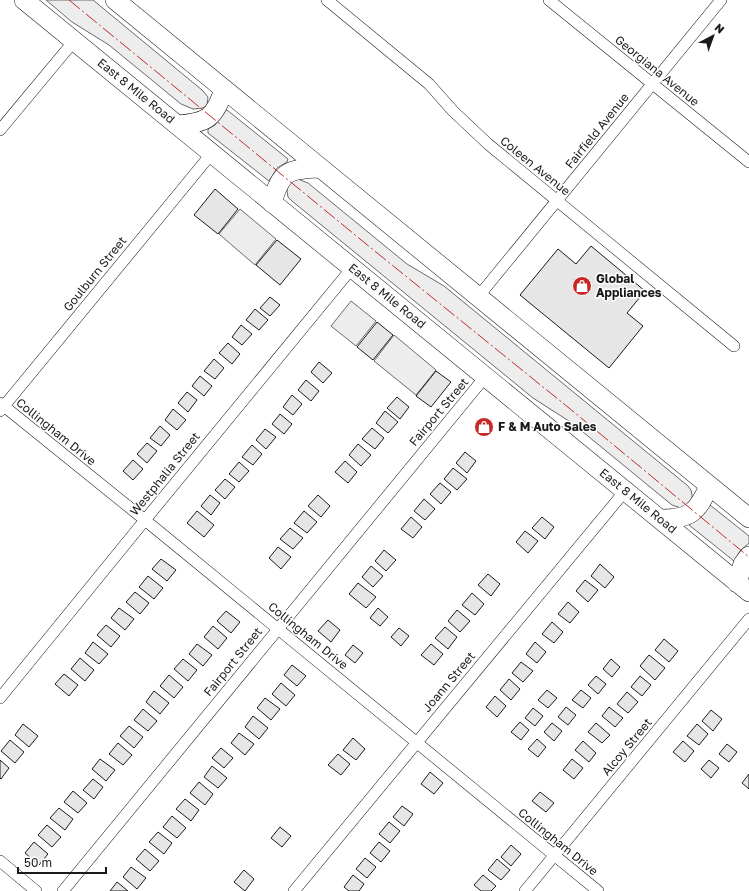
<svg xmlns="http://www.w3.org/2000/svg" width="749" height="891" viewBox="0 0 749 891" font-family="'Golos Text',sans-serif">
	<style>
		.built { fill: #ededed; stroke: #6a6a6a }
		.building { fill: #e6e6e6; stroke: #1a1a1a }
		.lines { fill: none; stroke-linecap: round; stroke-linejoin: round }
		.street-casing { stroke: #1a1a1a; stroke-width: 12 }
		.highway-casing { stroke: #1a1a1a; stroke-width: 20 }
		.street { stroke: #fff; stroke-width: 11 }
		.highway { stroke: #fff; stroke-width: 19 }
		.power { stroke: #c62828; stroke-width: 1; stroke-dasharray: 14 3 2 3; stroke-linecap: butt }
		.labels { text-anchor: middle; stroke-width: 3; stroke-linejoin: round; paint-order: stroke }
		.street-label { font-size: 12px; fill: #1a1a1a; stroke: #fff }
		.poi-label { font-size: 12px; font-weight: bold; fill: #1a1a1a; stroke: #fff; text-anchor: start }
	</style>
	<rect width="100%" height="100%" fill="#fff"/>
	<path class="built" d="M46,0H93L202,90L208,97L207,105L203,108L193,109L181,104L109,45L72,22Z
		M226,110H227L288,159L287,162L277,168L269,181L208,133V129L215,125Z
		M298,179L308,183L407,264L444,286L688,486L691,490L692,495V499L689,503L681,508L672,505L572,423L533,398L292,201L288,197L287,191L288,186L291,182Z
		M240,209L276,239L255,265L219,234Z
		M351,301L376,321L356,346L331,326Z
		M394,335L436,370L416,395L374,361Z
		M710,505L749,536V543L740,551L734,561L689,525L703,515Z"/>
	<path class="building" d="M215,189L238,209L218,234L194,215Z
		M277,240L301,259L280,285L256,265Z
		M591,246L645,291L627,313L643,326L609,368L520,295L558,249L576,264Z
		M270,297L280,305L270,316L260,308Z
		M255,309L268,320L259,330L246,320Z
		M377,322L393,335L373,360L357,347Z
		M241,325L252,334L242,345L232,337Z
		M228,343L240,354L232,364L219,353Z
		M214,359L224,368L215,379L204,371Z
		M319,362L332,373L323,383L311,372Z
		M436,371L451,382L431,407L416,396Z
		M200,376L212,386L204,396L192,386Z
		M306,380L319,391L311,401L298,390Z
		M187,392L197,400L188,412L178,403Z
		M292,395L302,404L293,415L283,407Z
		M397,397L409,407L400,419L387,408Z
		M173,409L186,420L177,430L165,420Z
		M385,411L398,422L388,433L376,423Z
		M280,414L292,424L284,434L272,424Z
		M160,426L170,435L161,446L150,438Z
		M372,428L384,438L375,449L362,439Z
		M265,429L276,437L266,449L256,440Z
		M147,443L157,451L147,463L137,454Z
		M358,444L371,455L361,466L349,455Z
		M252,445L262,454L253,465L242,457Z
		M465,452L476,461L467,473L456,463Z
		M133,460L143,469L133,480L123,471Z
		M345,461L357,472L348,483L335,472Z
		M239,462L249,471L239,482L229,474Z
		M453,468L467,479L457,490L444,479Z
		M225,479L235,487L225,499L215,490Z
		M440,483L451,492L441,504L430,494Z
		M210,495L220,503L211,515L201,506Z
		M318,495L330,506L321,517L308,506Z
		M424,499L435,509L425,520L414,511Z
		M197,511L214,525L204,537L187,523Z
		M304,511L317,522L307,533L294,523Z
		M411,517L422,527L413,538L401,529Z
		M542,517L554,527L545,539L532,528Z
		M290,528L303,538L293,549L280,539Z
		M525,531L538,541L528,553L516,542Z
		M278,547L291,557L281,569L269,558Z
		M384,550L396,560L386,571L375,561Z
		M161,559L176,570L167,581L152,569Z
		M600,564L614,577L605,588L591,576Z
		M371,566L383,576L373,587L362,577Z
		M488,574L500,584L491,596L478,585Z
		M148,576L163,588L154,599L139,587Z
		M585,580L598,590L588,602L576,591Z
		M358,583L376,597L366,608L349,594Z
		M135,592L149,603L140,614L126,602Z
		M472,593L484,604L475,615L462,605Z
		M568,602L579,612L570,623L558,614Z
		M119,608L134,619L125,630L111,618Z
		M378,608L388,617L380,626L370,618Z
		M457,610L470,621L460,632L448,621Z
		M226,611L240,622L231,633L217,621Z
		M328,620L340,630L331,642L318,631Z
		M552,622L563,632L554,643L542,634Z
		M106,625L120,636L111,647L97,635Z
		M213,626L227,638L218,649L204,637Z
		M445,627L457,637L448,649L435,638Z
		M399,628L409,636L401,646L391,637Z
		M664,639L678,651L669,662L655,650Z
		M93,642L108,654L99,664L85,653Z
		M535,642L546,652L537,663L526,654Z
		M197,644L212,655L203,666L189,654Z
		M431,644L443,654L434,665L421,655Z
		M353,645L363,653L355,663L345,655Z
		M649,655L665,668L655,680L640,666Z
		M80,658L94,670L85,681L71,669Z
		M183,659L197,670L188,681L174,669Z
		M611,659L620,667L612,677L603,669Z
		M521,662L533,671L523,682L512,673Z
		M292,665L306,676L297,686L284,675Z
		M64,674L78,685L69,696L55,684Z
		M169,675L183,687L174,698L160,686Z
		M596,676L606,684L598,694L588,685Z
		M640,676L651,685L642,696L631,687Z
		M509,679L520,689L511,700L500,690Z
		M281,683L295,695L286,706L272,694Z
		M547,690L557,698L548,708L538,700Z
		M581,690L591,698L583,708L572,700Z
		M154,691L169,703L160,714L146,702Z
		M627,692L638,702L628,713L617,704Z
		M495,696L506,706L497,717L486,707Z
		M265,698L280,709L271,720L257,708Z
		M566,707L576,715L568,725L558,717Z
		M609,707L623,718L615,727L602,716Z
		M533,708L543,716L535,726L525,718Z
		M143,709L157,721L148,731L134,720Z
		M711,710L722,719L713,731L702,721Z
		M253,716L268,728L259,739L245,727Z
		M520,722L529,730L521,740L511,732Z
		M552,723L562,731L554,741L544,732Z
		M596,723L610,735L602,743L588,732Z
		M23,724L38,736L29,747L15,735Z
		M697,724L708,734L699,745L687,736Z
		M129,726L143,737L134,748L120,736Z
		M239,733L254,744L245,755L231,743Z
		M353,738L365,749L356,760L343,750Z
		M537,739L546,747L538,757L528,749Z
		M10,740L24,752L15,763L1,751Z
		M583,741L596,753L589,762L575,750Z
		M683,741L694,751L685,762L673,752Z
		M118,743L132,755L123,765L109,754Z
		M727,744L737,752L729,762L719,754Z
		M221,748L233,758L224,768L212,758Z
		M338,754L350,764L341,775L328,765Z
		M100,759L115,770L106,781L92,769Z
		M572,759L583,768L574,779L563,770Z
		M0,760L9,768L1,779L0,778Z
		M709,760L719,768L711,778L701,769Z
		M212,766L227,778L218,788L204,777Z
		M430,772L443,783L434,794L421,784Z
		M749,774V789L742,783Z
		M93,779L103,787L94,799L83,790Z
		M199,782L213,794L205,805L190,793Z
		M73,791L87,803L78,813L64,802Z
		M540,792L554,803L546,812L532,801Z
		M185,799L199,810L191,821L176,809Z
		M402,806L413,814L404,826L393,817Z
		M59,808L73,819L65,830L50,818Z
		M172,816L186,828L177,838L163,827Z
		M389,822L400,831L390,843L379,834Z
		M47,825L61,837L52,847L38,835Z
		M280,827L291,836L282,847L271,838Z
		M158,832L172,843L164,854L149,842Z
		M34,842L48,854L39,865L25,853Z
		M379,842L390,851L381,862L370,853Z
		M511,845L521,854L511,866L501,857Z
		M145,849L159,861L150,871L136,859Z
		M365,858L376,867L367,878L356,869Z
		M497,859L510,870L501,880L488,870Z
		M131,867L146,878L137,889L123,877Z
		M244,870L254,879L245,891L234,882Z
		M353,875L364,884L359,891H349L344,887Z
		M483,875L496,886L491,891H481L474,885Z
		M117,882L128,891H110Z"/>
	<g class="lines">
		<g class="street-casing">
			<path id="street" d="M327,0L429,84L453,111L488,144L734,346
				M549,0L749,162
				M0,130L74,41
				M478,297L721,0
				M0,403L145,520L598,891
				M0,411L212,153
				M0,698L145,520L352,268
				M0,861L36,891
				M63,891L485,377
				M294,891L625,491
				M525,891L749,619"/>
		</g>
		<g class="highway-casing">
			<path id="highway" d="M24,0L749,592
				M115,0L749,518
				M177,125C207,123 215,118 224,89
				M272,203C281,171 288,169 319,168
				M660,519C690,519 697,513 709,486
				M737,583L743,564L749,556"/>
		</g>
		<use href="#street" class="street"/>
		<use href="#highway" class="highway"/>
		<path class="power" d="M69,0L371,248L569,408L749,557"/>
	</g>
	<defs>
		<g id="shop-disc" transform="scale(1)"><circle r="9.5" fill="#c62828" stroke="#fff"/><path d="M-5-2.5h2.3a2.7 3.5 0 0 1 5.4 0H5L5.5 6h-11ZM-1.5-2.5h3a1.5 2.3 0 0 0-3 0Z" fill="#fff"/></g>
	</defs>
	<g fill-rule="evenodd">
		<use href="#shop-disc" x="582" y="286"/>
		<use href="#shop-disc" x="484" y="427"/>
	</g>
	<g class="labels">
		<g class="street-label">
			<text transform="translate(657 71) rotate(39)" y="4">Georgiana Avenue</text>
			<text transform="translate(136 91) rotate(39)" y="4">East 8 Mile Road</text>
			<text transform="translate(597 131) rotate(-51)" y="4">Fairfield Avenue</text>
			<text transform="translate(535 166) rotate(39)" y="4">Coleen Avenue</text>
			<text transform="translate(95 274) rotate(-51)" y="4">Goulburn Street</text>
			<text transform="translate(387 296) rotate(39)" y="4">East 8 Mile Road</text>
			<text transform="translate(439 412) rotate(-50)" y="4">Fairport Street</text>
			<text transform="translate(56 432) rotate(39)" y="4">Collingham Drive</text>
			<text transform="translate(165 474) rotate(-51)" y="4">Westphalia Street</text>
			<text transform="translate(638 501) rotate(39)" y="4">East 8 Mile Road</text>
			<text transform="translate(308 636) rotate(39)" y="4">Collingham Drive</text>
			<text transform="translate(233 662) rotate(-51)" y="4">Fairport Street</text>
			<text transform="translate(449 682) rotate(-50)" y="4">Joann Street</text>
			<text transform="translate(627 747) rotate(-50)" y="4">Alcoy Street</text>
			<text transform="translate(558 842) rotate(39)" y="4">Collingham Drive</text>
		</g>
		<g class="poi-label">
			<text x="596" y="283">Global<tspan x="596" dy="14">Appliances</tspan></text>
			<text x="498" y="431">F &amp; M Auto Sales</text>
		</g>
	</g>
	<g transform="translate(713 36) rotate(41)" stroke="#ffffff" stroke-width="3" paint-order="stroke">
	<path d="M0-3L7 15L0 10L-7 15Z" fill="#1a1a1a"/>
	<text y="-6" font-size="11" font-weight="bold" text-anchor="middle" fill="#1a1a1a">N</text>
	</g>
	<path d="M18 867v6h88v-6" fill="none" stroke="#1a1a1a" stroke-width="2"/>
	<text x="24" y="867" font-size="12" fill="#1a1a1a" stroke="#ffffff" stroke-width="3" paint-order="stroke">50 m</text>
</svg>
